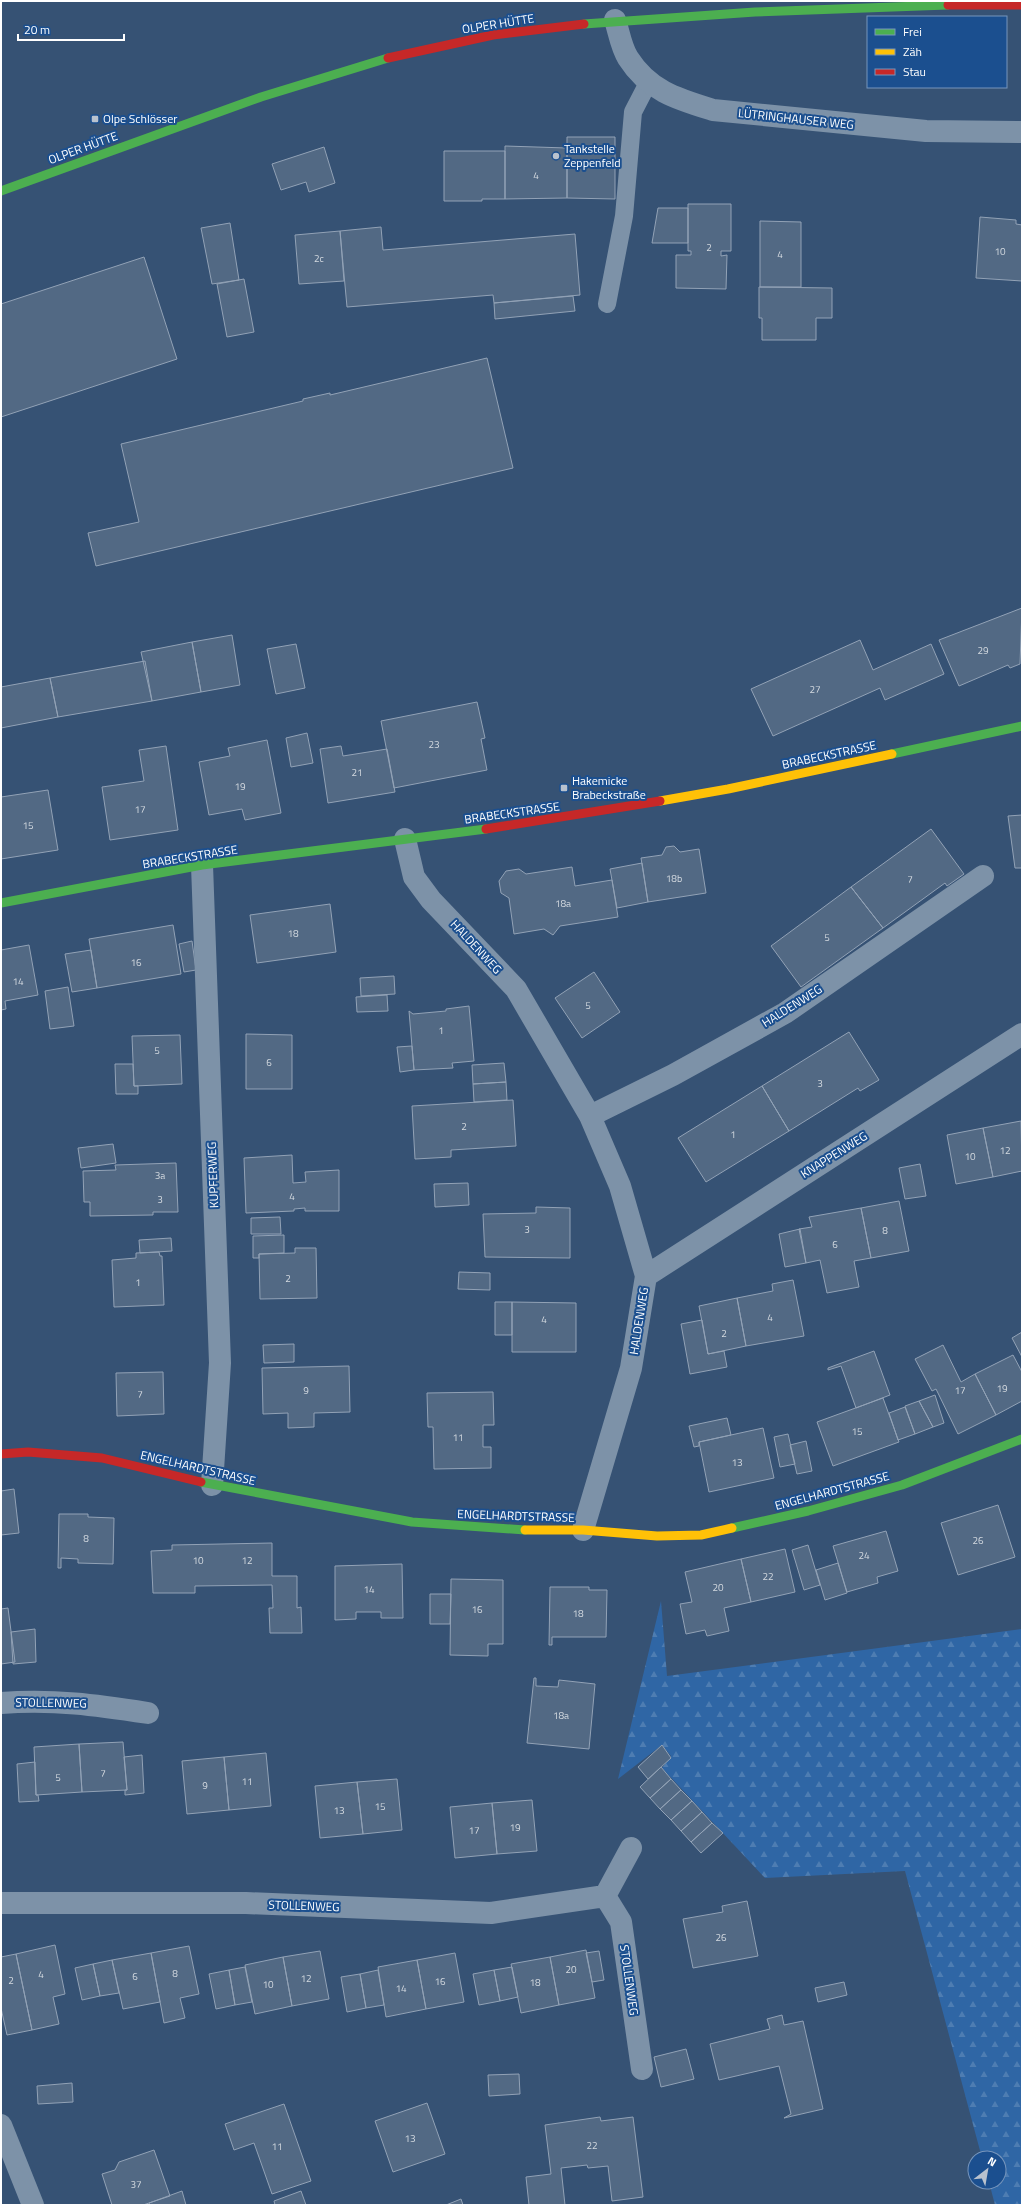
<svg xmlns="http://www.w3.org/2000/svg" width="1023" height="2206" viewBox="0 0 1023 2206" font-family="'Titillium Web',sans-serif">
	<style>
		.forest { fill: url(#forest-firs) }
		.building { fill: #526984; stroke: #92a2b6 }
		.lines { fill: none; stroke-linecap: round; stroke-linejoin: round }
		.lane { stroke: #7d92a8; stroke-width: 18 }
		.street { stroke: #7d92a8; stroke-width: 22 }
		.fast { stroke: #4caf50; stroke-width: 9 }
		.slow { stroke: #ffc107; stroke-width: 9 }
		.jam { stroke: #c62828; stroke-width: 9 }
		.poi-dot { fill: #b9c2ce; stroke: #1b4f8f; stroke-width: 1.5 }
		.labels { text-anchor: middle; stroke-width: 4; stroke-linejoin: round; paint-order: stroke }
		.number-label { font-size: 10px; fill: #d4dae0 }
		.street-label { font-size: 12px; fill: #fff; stroke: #1b4f8f }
		.poi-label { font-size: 12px; fill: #fff; stroke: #1b4f8f; text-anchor: start }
	</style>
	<defs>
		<pattern id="forest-firs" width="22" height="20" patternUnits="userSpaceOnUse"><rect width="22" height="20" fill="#2f66a5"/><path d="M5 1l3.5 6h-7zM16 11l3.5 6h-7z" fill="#4e7db2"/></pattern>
	</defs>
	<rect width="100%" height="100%" fill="#365274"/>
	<path class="forest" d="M661,1601L667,1676L1022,1629V2205H995L989,2182H999V2158H982L905,1871L765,1878L662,1768L671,1756L662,1745L618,1779Z"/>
	<path class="building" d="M567,137H615V199L567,198Z
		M505,146L567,148V198L505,199Z
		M324,147L335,183L309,192L306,182L281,190L272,164Z
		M444,151H505V199H482V201H444Z
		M688,204H731V251H721V256L727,255L726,289L676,288V255H691V251H688Z
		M658,208H688V243H652Z
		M980,217L1016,220V224L1022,225V281L976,278Z
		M760,221L801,222V287H760Z
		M230,223L239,280L212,284L201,228Z
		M381,227L383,250L575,234L580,295L494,303L493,295L347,307L340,231Z
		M340,231L344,281L299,284L295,235Z
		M144,257L177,359L1,417V304Z
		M244,279L254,332L227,337L217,284Z
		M759,287L832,288V318H816V340H762V318H759Z
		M573,296L575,311L495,319L494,303Z
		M487,358L513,468L96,566L88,533L139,522L121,444L303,401V399L330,393V395Z
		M1022,608L1020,664L1010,668L1008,665L959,686L939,640Z
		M232,635L240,685L201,692L192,642Z
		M860,640L873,670L931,644L944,674L885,700L880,688L773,736L751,689Z
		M192,642L201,692L152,701L141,652Z
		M296,644L305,688L276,694L267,649Z
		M145,661L152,701L58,717L50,678Z
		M50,678L58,717L1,728V687Z
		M477,702L485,738L481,739L487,770L394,788L381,721Z
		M307,733L313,763L291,767L286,738Z
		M267,740L281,813L245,820L242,809L209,815L199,762L230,756L228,748Z
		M166,746L178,830L110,840L102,787L144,781L139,750Z
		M341,746L343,756L387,749L395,792L328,803L320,749Z
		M48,790L58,850L1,859V797Z
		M1022,815V868H1015L1008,816Z
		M931,829L964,874L947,886L945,883L883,928L851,887Z
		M674,846L680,852L699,849L706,893L648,902L641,858L662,855L666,847Z
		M642,863L648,902L617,908L610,869Z
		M572,867L575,886L612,880L618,917L560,926L553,935L544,929L514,934L509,898L501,893L499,881L506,871L519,869L526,874Z
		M851,887L883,928L801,987L771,946Z
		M330,904L336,952L257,963L250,915Z
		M173,925L181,974L97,988L89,939Z
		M192,941L196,970L184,972L179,944Z
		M29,945L38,995L5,1001L6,1009L1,1010V950Z
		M91,950L97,988L72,992L65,954Z
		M594,972L620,1012L582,1038L555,998Z
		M394,976L395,994L361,996L360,978Z
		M68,987L74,1026L50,1029L45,991Z
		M387,995L388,1011L357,1012L356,997Z
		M469,1006L474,1061L452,1063L453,1068L414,1070L409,1011L413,1014L446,1011V1009Z
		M849,1032L879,1080L860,1091L858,1088L789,1131L762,1086Z
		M246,1034L292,1035V1089H246Z
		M180,1035L182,1084L134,1086L132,1036Z
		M412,1046L414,1070L400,1072L397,1047Z
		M504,1063L506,1082L473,1084L472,1065Z
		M115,1064H133L134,1086H138V1094H116Z
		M506,1082L507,1100L474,1102L473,1084Z
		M762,1086L789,1131L706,1182L678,1138Z
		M513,1100L516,1146L451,1150V1157L415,1159L412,1106Z
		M1021,1121L1022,1171L993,1177L983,1128Z
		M983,1128L993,1177L956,1184L947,1135Z
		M113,1144L116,1163L81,1168L78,1148Z
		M292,1155L293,1183L306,1182L305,1172L339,1170V1211H305V1208L294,1209V1211L246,1213L244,1158Z
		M176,1163L178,1212H153V1215L90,1216V1202H84L83,1171L116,1170L115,1165Z
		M920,1164L926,1196L905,1199L899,1168Z
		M468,1183L469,1205L435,1207L434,1184Z
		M899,1201L909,1251L871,1258L861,1208Z
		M536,1207L570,1208V1258L485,1257L483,1214L536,1213Z
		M861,1208L871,1258L854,1261L859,1287L827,1293L820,1260L806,1263L799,1229L812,1227L809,1217Z
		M280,1217L281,1234H251V1218Z
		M800,1229L806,1263L785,1267L779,1234Z
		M284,1235V1253L259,1254V1258H253V1236Z
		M171,1238L172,1251L140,1253L139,1240Z
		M295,1248H316L317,1298L260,1299L259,1254L295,1253Z
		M159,1252L160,1256H162L164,1305L114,1307L112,1260L136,1258V1253Z
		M459,1272L490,1273V1290L458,1289Z
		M793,1280L804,1336L746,1346L737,1298L773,1291L772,1284Z
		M737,1298L746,1346L708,1354L699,1306Z
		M495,1302H512V1335H495Z
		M512,1302L576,1303V1352H512Z
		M702,1320L708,1354L724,1351L727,1367L690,1374L681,1324Z
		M1022,1332V1357L1012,1338Z
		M294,1344V1362L264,1363L263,1345Z
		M943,1345L961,1382L975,1374L996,1415L958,1434L936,1389L932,1391L915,1359Z
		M874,1351L890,1395L856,1408L841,1366L828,1370V1368Z
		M1013,1355L1022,1372V1401L996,1415L975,1374Z
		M349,1366L350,1412L314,1413V1427L288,1428V1413L263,1414L262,1368Z
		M163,1372L164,1414L117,1416L116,1373Z
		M493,1392L494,1425H483V1447H491V1468L434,1469L433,1427H428L427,1393Z
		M935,1395L944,1423L933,1427L919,1401Z
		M883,1398L899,1442L833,1466L817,1422Z
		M919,1401L933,1427L915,1434L905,1406Z
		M905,1407L915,1434L898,1440L889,1413Z
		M727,1418L731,1435L699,1442V1446L694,1447L689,1426Z
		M763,1428L774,1478L709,1492L699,1442Z
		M788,1434L795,1464L780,1467L774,1437Z
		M806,1441L812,1471L797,1474L790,1445Z
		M14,1489L19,1533L1,1535V1491Z
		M998,1505L1015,1557L958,1575L941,1523Z
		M59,1514H88V1517L114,1518L113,1564L78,1563V1559L61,1558V1568H58Z
		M886,1531L898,1571L877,1577L878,1583L847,1592L833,1546Z
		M272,1543V1576H297V1608L301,1607L302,1633H270L269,1608H273L272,1585L195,1586V1593H153L151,1551L172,1550V1545Z
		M808,1545L820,1585L804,1590L792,1550Z
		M785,1549L795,1592L751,1602L741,1559Z
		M741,1559L751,1602L724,1608L729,1631L707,1636L705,1630L686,1634L680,1604L692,1602L685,1572Z
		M838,1563L847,1593L825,1600L816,1570Z
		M402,1564L403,1618H381V1612H356V1619L335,1620V1566Z
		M451,1579L503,1580V1644H488V1656L450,1655Z
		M550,1587H589V1590H607L606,1637H552V1645H549Z
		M430,1594H451L450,1624H430Z
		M8,1608L15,1662L1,1664V1609Z
		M35,1629L36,1662L13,1664L11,1632Z
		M534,1678H536V1686L558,1687L559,1680L595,1684L589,1749L527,1743Z
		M123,1742L127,1790L82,1792L79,1744Z
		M79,1744L82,1792L36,1795L34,1747Z
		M662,1745L671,1758L648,1779L638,1767Z
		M266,1753L271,1806L229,1810L224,1757Z
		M142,1755L144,1793L125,1795V1790H127L124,1757Z
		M224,1757L229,1810L187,1814L182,1761Z
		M35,1762L36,1795H38L39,1801L19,1802L17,1764Z
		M661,1767L671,1779L650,1798L640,1787Z
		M397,1779L402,1830L363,1834L357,1782Z
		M671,1779L681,1790L660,1809L650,1798Z
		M357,1782L363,1834L320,1838L315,1786Z
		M681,1790L692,1801L671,1820L660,1809Z
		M532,1800L537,1851L497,1854L492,1803Z
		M692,1801L702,1812L681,1831L671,1820Z
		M492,1803L497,1854L455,1858L450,1807Z
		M702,1812L712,1823L691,1842L681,1831Z
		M712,1823L723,1833L701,1853L691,1842Z
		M747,1901L758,1956L693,1968L683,1919L723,1912L722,1906Z
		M55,1945L65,1994L53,1997L59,2024L32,2030L16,1954Z
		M189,1946L199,1994L180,1998L185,2018L164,2023L151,1953Z
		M586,1950L595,1998L559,2005L550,1957Z
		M320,1951L329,1999L292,2006L283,1957Z
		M599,1951L604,1980L592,1982L586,1953Z
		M151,1953L160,2002L123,2009L112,1960Z
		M455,1953L464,2002L426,2009L417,1960Z
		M16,1954L32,2030L7,2035L1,2008V1957Z
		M283,1957L292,2006L255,2014L245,1965Z
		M550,1957L559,2005L521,2013L511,1964Z
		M112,1960L119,1993L100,1996L93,1964Z
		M417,1960L426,2009L386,2017L378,1967Z
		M93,1964L100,1996L82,2000L75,1968Z
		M245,1967L252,2002L235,2005L229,1970Z
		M512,1967L518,1997L500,2001L494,1970Z
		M229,1970L235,2005L216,2009L209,1974Z
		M378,1970L384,2005L366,2008L360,1974Z
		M494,1970L500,2001L479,2005L473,1974Z
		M360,1974L366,2008L347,2012L341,1977Z
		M844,1982L847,1995L818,2002L815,1988Z
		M782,2015L784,2025L803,2021L823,2109L784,2118L791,2114L779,2066L719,2080L710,2044L770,2029L767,2019Z
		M686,2049L694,2079L661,2087L654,2057Z
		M519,2074L520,2094L489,2096L488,2075Z
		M72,2083L73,2102L38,2104L37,2086Z
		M427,2103L445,2154L393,2172L375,2121Z
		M284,2104L311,2181L272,2194L254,2143L234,2150L225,2124Z
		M600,2117L601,2121L633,2117L643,2197L612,2201L608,2166L588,2168L587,2165L561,2168L565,2205H529L526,2177L551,2174L545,2125Z
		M154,2150L170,2196L143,2205H112L102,2174L115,2170L119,2162Z
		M182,2191L186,2205H150L149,2203Z
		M301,2191L306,2205H275L274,2201Z
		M461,2199L463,2205H446Z"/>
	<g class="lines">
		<path class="lane" d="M607,304L624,216L633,112L648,83"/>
		<path class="street" d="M615,20C619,32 621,47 628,58C649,91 677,99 713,110L926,131L1022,132
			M405,839L414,877L431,900L516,989L590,1116L620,1186L646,1276L631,1368L583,1530
			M202,865L220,1363L212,1485
			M590,1116L673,1075L785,1013L983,876
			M646,1276L1022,1034
			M1,1703C54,1699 96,1705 148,1713
			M605,1896L621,1922L642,2069
			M1,1903H246L491,1913L605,1896L631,1848
			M1,2125L33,2205"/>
		<path class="fast" d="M584,24L755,12L948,5
			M1,191L261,97L388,58
			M892,754L1022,726
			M1,903L202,865L486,829
			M201,1482L412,1522L525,1530
			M732,1528L808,1511L902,1485L1022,1439"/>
		<path class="slow" d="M660,801L728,789L892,754
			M525,1530H583L657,1536L701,1535L732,1528"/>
		<path class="jam" d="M948,5H1022
			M388,58L493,35L584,24
			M486,829L660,801
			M1,1454L28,1452L102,1458L201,1482"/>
	</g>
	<g class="poi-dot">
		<rect x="91" y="115" width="8" height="8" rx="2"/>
		<circle cx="556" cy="156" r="4"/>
		<rect x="560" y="784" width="8" height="8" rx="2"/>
	</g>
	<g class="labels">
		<g class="number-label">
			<text x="536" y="179">4</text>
			<text x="709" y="251">2</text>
			<text x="1000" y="255">10</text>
			<text x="780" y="258">4</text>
			<text x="319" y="262">2c</text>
			<text x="983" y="654">29</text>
			<text x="815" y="693">27</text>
			<text x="434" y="748">23</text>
			<text x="357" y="776">21</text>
			<text x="240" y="790">19</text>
			<text x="140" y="813">17</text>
			<text x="28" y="829">15</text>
			<text x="674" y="882">18b</text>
			<text x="910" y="883">7</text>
			<text x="563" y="907">18a</text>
			<text x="293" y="937">18</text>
			<text x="827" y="941">5</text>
			<text x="136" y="966">16</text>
			<text x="18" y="985">14</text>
			<text x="588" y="1009">5</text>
			<text x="441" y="1034">1</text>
			<text x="157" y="1054">5</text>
			<text x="269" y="1066">6</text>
			<text x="820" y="1087">3</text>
			<text x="464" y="1130">2</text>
			<text x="733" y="1138">1</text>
			<text x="1005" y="1154">12</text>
			<text x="970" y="1160">10</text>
			<text x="160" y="1179">3a</text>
			<text x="292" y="1200">4</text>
			<text x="160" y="1203">3</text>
			<text x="527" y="1233">3</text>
			<text x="885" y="1234">8</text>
			<text x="835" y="1248">6</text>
			<text x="288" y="1282">2</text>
			<text x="138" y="1286">1</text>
			<text x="770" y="1321">4</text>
			<text x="544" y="1323">4</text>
			<text x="724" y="1337">2</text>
			<text x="1002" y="1392">19</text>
			<text x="306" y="1394">9</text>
			<text x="960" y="1394">17</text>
			<text x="140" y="1398">7</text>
			<text x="857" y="1435">15</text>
			<text x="458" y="1441">11</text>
			<text x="737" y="1466">13</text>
			<text x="86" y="1542">8</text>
			<text x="978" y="1544">26</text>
			<text x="864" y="1559">24</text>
			<text x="198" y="1564">10</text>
			<text x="247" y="1564">12</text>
			<text x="768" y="1580">22</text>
			<text x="718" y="1591">20</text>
			<text x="369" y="1593">14</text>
			<text x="477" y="1613">16</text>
			<text x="578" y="1617">18</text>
			<text x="561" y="1719">18a</text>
			<text x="103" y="1777">7</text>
			<text x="58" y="1781">5</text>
			<text x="247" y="1785">11</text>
			<text x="205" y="1789">9</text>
			<text x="380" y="1810">15</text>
			<text x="339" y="1814">13</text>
			<text x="515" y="1831">19</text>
			<text x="474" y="1834">17</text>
			<text x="721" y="1941">26</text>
			<text x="571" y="1973">20</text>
			<text x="175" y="1977">8</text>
			<text x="41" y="1978">4</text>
			<text x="135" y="1980">6</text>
			<text x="306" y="1982">12</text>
			<text x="11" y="1984">2</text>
			<text x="440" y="1985">16</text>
			<text x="535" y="1986">18</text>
			<text x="268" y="1988">10</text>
			<text x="401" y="1992">14</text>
			<text x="410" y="2142">13</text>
			<text x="592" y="2149">22</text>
			<text x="277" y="2150">11</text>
			<text x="136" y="2188">37</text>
		</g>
		<g class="street-label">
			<text transform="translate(498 24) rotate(-9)" y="4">OLPER HÜTTE</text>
			<text transform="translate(796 119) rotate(6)" y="4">LÜTRINGHAUSER WEG</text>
			<text transform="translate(83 148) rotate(-20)" y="4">OLPER HÜTTE</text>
			<text transform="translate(829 755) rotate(-12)" y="4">BRABECKSTRASSE</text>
			<text transform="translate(512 813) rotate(-8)" y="4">BRABECKSTRASSE</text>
			<text transform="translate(190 857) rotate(-9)" y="4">BRABECKSTRASSE</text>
			<text transform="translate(476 947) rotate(47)" y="4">HALDENWEG</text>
			<text transform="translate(792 1006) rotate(-32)" y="4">HALDENWEG</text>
			<text transform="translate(834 1155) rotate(-32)" y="4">KNAPPENWEG</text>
			<text transform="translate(213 1175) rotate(-92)" y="4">KUPFERWEG</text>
			<text transform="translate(639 1321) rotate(-81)" y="4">HALDENWEG</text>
			<text transform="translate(198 1468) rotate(13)" y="4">ENGELHARDTSTRASSE</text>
			<text transform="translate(832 1491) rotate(-15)" y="4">ENGELHARDTSTRASSE</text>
			<text transform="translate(516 1516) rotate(2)" y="4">ENGELHARDTSTRASSE</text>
			<text transform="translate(51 1703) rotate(1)" y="4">STOLLENWEG</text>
			<text transform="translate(304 1906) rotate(2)" y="4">STOLLENWEG</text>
			<text transform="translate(629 1980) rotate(82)" y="4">STOLLENWEG</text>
		</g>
		<g class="poi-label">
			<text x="103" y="123">Olpe Schlösser</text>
			<text x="564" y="153">Tankstelle<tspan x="564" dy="14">Zeppenfeld</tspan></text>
			<text x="572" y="785">Hakemicke<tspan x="572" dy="14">Brabeckstraße</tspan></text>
		</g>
	</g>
	<rect width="1023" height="2206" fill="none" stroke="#ffffff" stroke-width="4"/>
	<rect x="867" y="16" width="140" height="72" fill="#1b4f8f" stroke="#7695bc"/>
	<rect x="875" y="29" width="20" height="6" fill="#4caf50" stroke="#7695bc"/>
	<text x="903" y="36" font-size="12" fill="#ffffff">Frei</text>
	<rect x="875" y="49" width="20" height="6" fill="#ffc107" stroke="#7695bc"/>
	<text x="903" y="56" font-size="12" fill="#ffffff">Zäh</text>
	<rect x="875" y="69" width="20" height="6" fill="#c62828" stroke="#7695bc"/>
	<text x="903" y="76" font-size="12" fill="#ffffff">Stau</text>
	<g transform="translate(987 2170) rotate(31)"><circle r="19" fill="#1b4f8f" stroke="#7695bc"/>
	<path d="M0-3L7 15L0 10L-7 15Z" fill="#b9c2ce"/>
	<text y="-6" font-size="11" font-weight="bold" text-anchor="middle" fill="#ffffff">N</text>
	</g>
	<path d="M18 34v6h106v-6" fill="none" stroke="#ffffff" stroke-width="2"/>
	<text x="24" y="34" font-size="12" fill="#ffffff" stroke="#1b4f8f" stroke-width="3" paint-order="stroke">20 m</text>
</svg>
